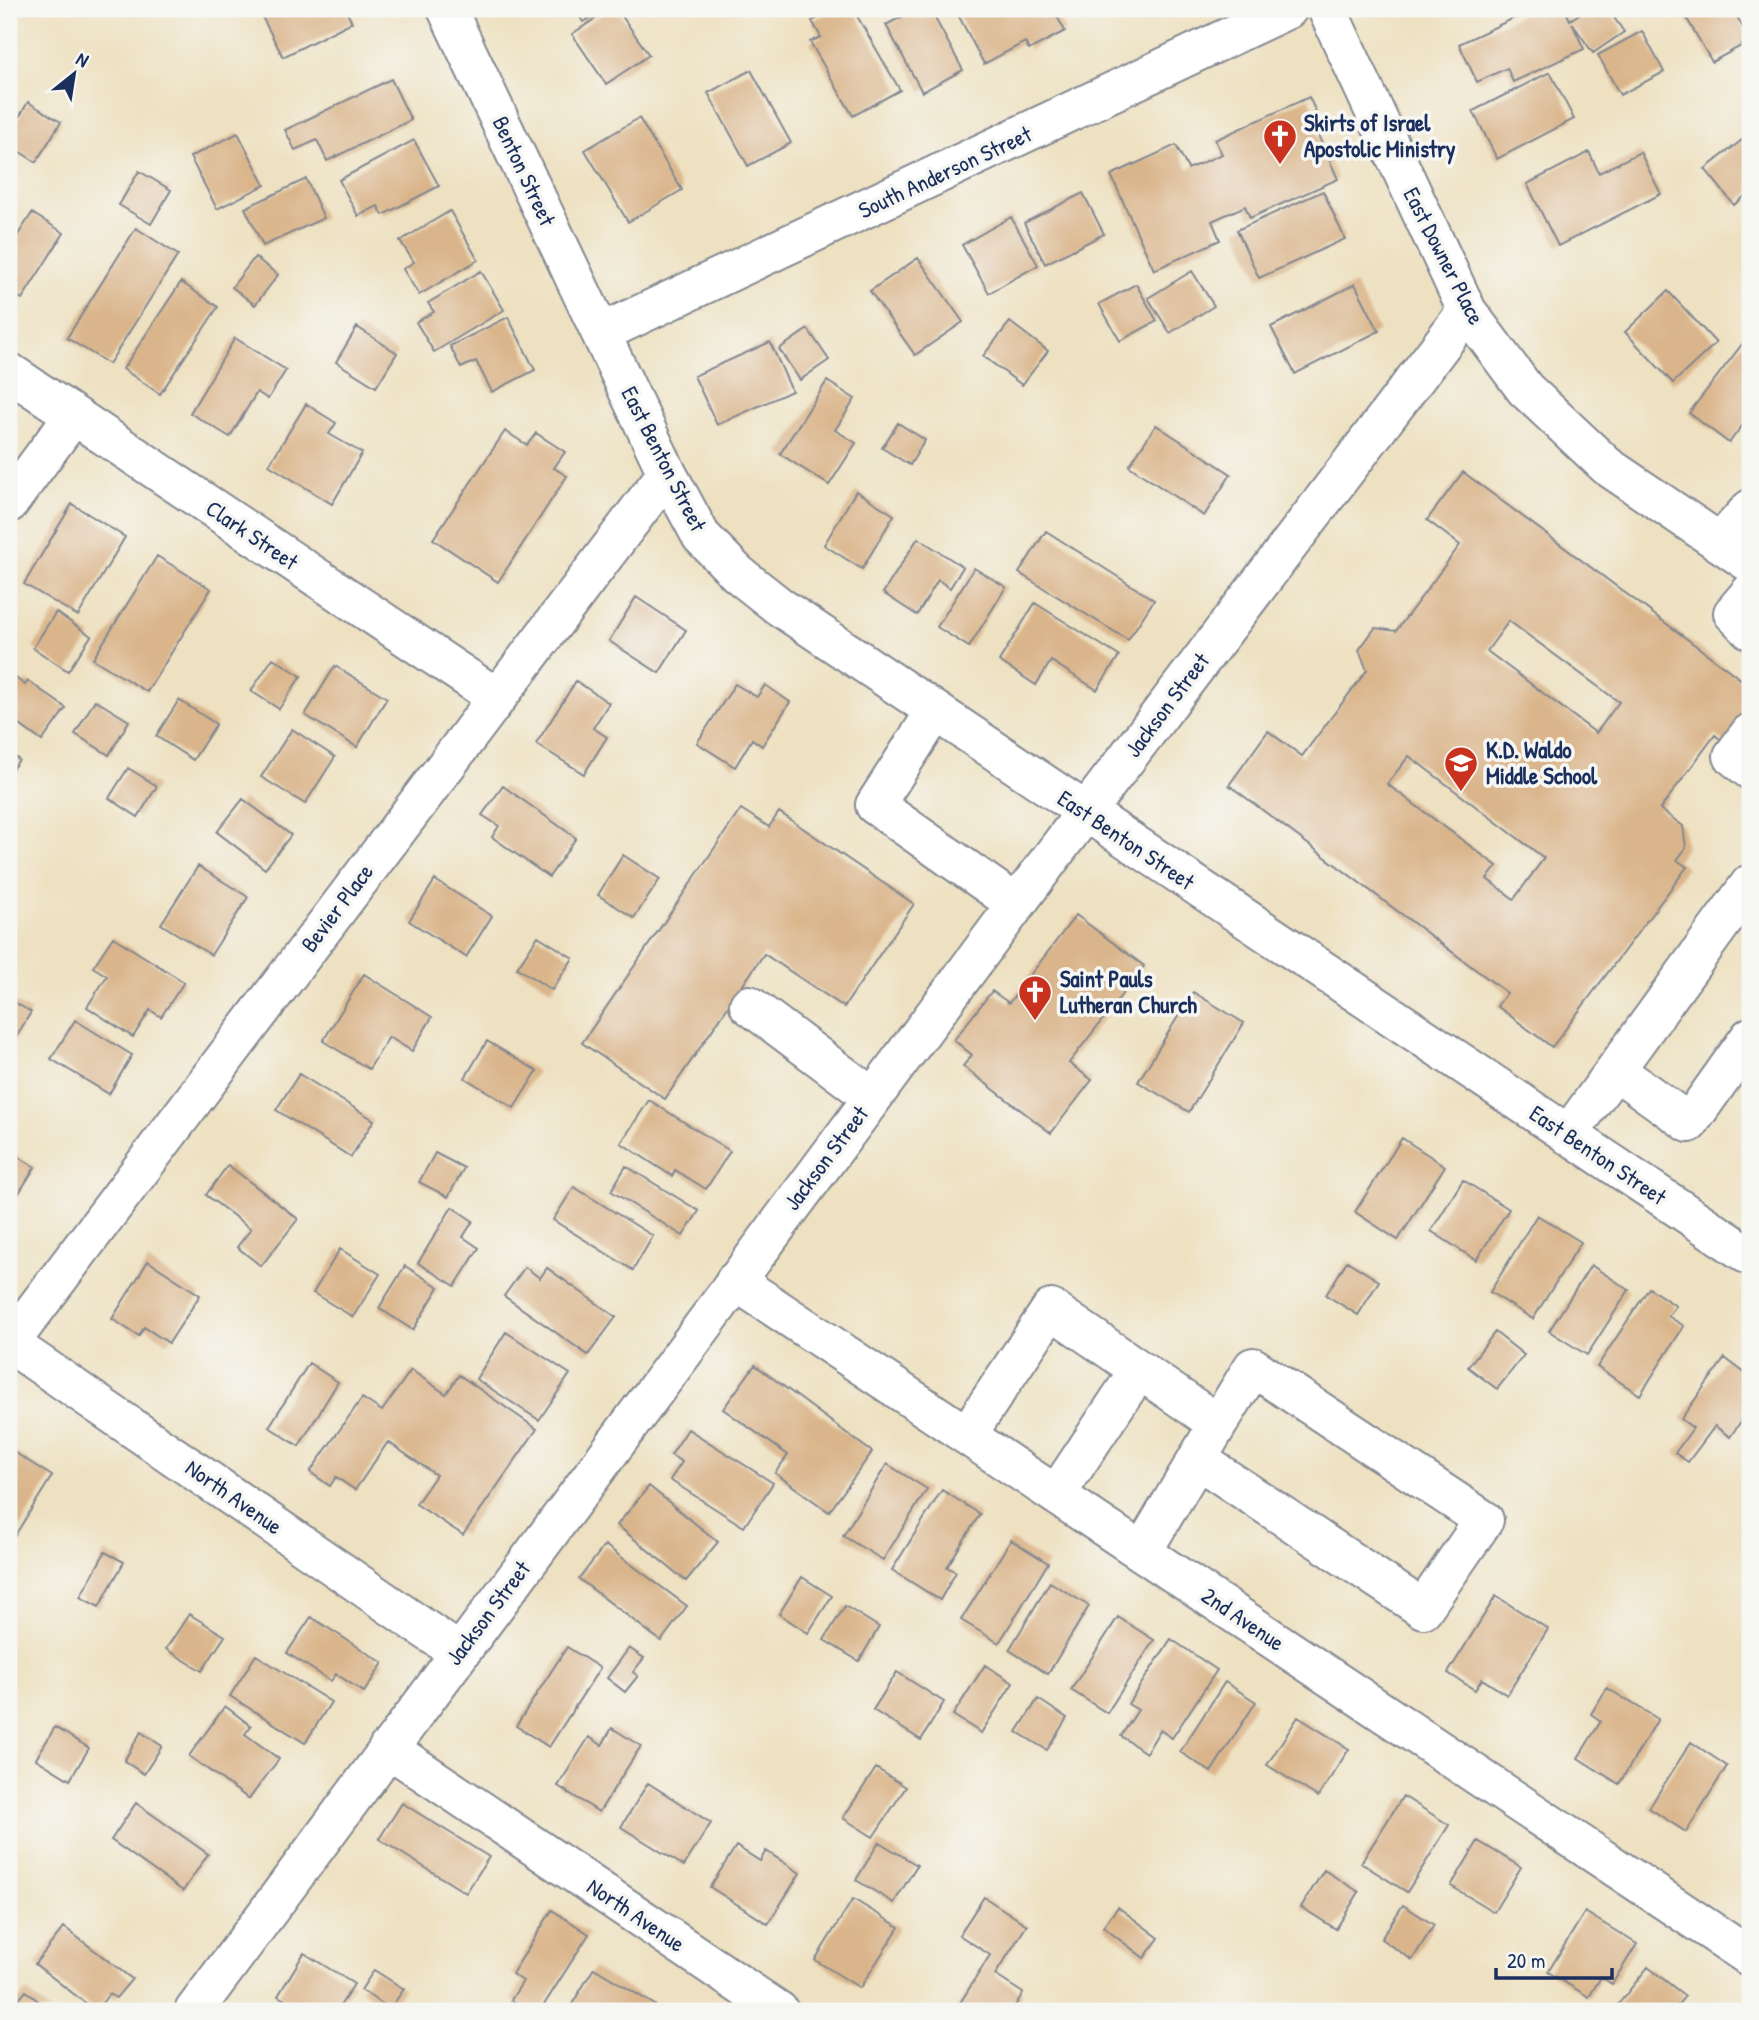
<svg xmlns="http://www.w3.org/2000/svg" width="1759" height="2020" viewBox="0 0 1759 2020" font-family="'Patrick Hand',sans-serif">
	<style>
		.building { fill: #dab58b; fill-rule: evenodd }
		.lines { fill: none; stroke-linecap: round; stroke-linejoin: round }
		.minor-casing { stroke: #848890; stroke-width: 42 }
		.minor { stroke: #fff; stroke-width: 38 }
		.labels { text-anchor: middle; stroke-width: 7; stroke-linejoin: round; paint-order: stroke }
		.poi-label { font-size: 23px; font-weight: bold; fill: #1b2f5e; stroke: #f6f6f2; text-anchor: start }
		.street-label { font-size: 23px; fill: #1b2f5e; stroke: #f6f6f2 }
	</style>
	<rect width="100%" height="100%" fill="#f6f6f2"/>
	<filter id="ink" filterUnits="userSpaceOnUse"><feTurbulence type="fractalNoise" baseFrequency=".0143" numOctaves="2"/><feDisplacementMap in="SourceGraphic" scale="14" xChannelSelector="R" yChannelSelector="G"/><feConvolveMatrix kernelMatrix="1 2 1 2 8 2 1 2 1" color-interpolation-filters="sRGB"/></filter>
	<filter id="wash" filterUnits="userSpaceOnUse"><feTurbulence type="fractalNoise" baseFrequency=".00686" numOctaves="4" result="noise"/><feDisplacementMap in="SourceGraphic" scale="28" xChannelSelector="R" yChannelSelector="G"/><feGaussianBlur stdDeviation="1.57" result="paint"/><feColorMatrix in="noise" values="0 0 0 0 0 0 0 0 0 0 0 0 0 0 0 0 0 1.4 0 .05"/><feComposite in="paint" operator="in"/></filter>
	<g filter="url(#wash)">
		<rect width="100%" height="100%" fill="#eee1c1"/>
		<g id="blocks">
			<path class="building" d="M258,9H345L352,22L283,57Z
				M575,9H606L583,22Z
				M610,9H617L649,55L606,84L572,34Z
				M834,9H853L900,90L853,116L810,42L821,37L812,21Z
				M916,9H930L963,70L922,92L886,25Z
				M955,9H1053L1065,31L1029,50L1025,42L984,64Z
				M1533,9H1565L1570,20L1587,9H1608L1624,32L1593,53L1572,23L1584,49L1513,82L1507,68L1477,82L1459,44Z
				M1689,9H1733L1750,41L1712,62L1683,12Z
				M1642,31L1664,72L1620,95L1598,55Z
				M751,70L791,143L748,166L708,93Z
				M1550,72L1574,119L1497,159L1473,111Z
				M391,79L411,120L327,161L317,140L295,150L285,130Z
				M1309,97L1321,123L1314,126L1338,179L1250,218L1245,206L1212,221L1220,240L1154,270L1111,175L1176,145L1188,169L1222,154L1215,140Z
				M28,102L61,122L36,162L9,145V135Z
				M639,118L682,190L628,222L585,150Z
				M238,133L265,185L217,209L190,157Z
				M414,140L439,186L383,215L378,206L358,216L339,180Z
				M1742,140L1750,151V192L1734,205L1705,169Z
				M1589,152L1599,173L1640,152L1661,194L1558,246L1527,184Z
				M139,171L171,190L151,224L119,205Z
				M306,179L324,218L263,246L245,208Z
				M1323,191L1345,239L1259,278L1237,230Z
				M1083,193L1104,234L1045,264L1024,223Z
				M450,211L478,260L419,295L403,269L414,262L400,241Z
				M32,213L64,233L22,299L9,291V230L17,236Z
				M1011,217L1038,265L989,293L962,245Z
				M136,228L178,255L109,364L67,338Z
				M255,257L278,275L255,305L232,287Z
				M918,258L963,322L915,355L870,291Z
				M481,271L504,310L434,352L416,322L434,312L428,303Z
				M1192,271L1214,306L1170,333L1148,298Z
				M181,282L218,307L160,394L123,369Z
				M1136,284L1157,321L1120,341L1099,304Z
				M1355,284L1379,331L1295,374L1271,327Z
				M1668,291L1716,343L1673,383L1625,332Z
				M508,317L535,370L492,392L476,361L461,368L450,346Z
				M1010,322L1048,351L1022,385L983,356Z
				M357,327L397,353L376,387L336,362Z
				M808,329L829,360L800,380L779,349Z
				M1750,334V415L1729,443L1689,413Z
				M235,338L286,370L268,399L257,392L230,437L190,413Z
				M770,342L792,391L717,425L694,376Z
				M827,381L855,399L835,430L856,443L829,485L780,454Z
				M306,404L336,423L329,434L362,453L332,504L269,465Z
				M898,423L925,440L910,465L882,448Z
				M1156,425L1231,474L1204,516L1129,466Z
				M505,431L527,445L536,433L565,452L554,468L567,476L498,582L433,539Z
				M1463,472L1750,686V728L1734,750L1715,735L1660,809L1683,826L1686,848L1677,860L1687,867L1552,1047L1497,1006L1507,993L1229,785L1268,731L1302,756L1367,670L1359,650L1375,628L1396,631L1460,545L1427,520ZM1509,621L1619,702L1596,733L1487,651ZM1409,756L1544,858L1514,899L1487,879L1497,866L1387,784Z
				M856,491L894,515L862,569L824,545Z
				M72,504L125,537L78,616L24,584Z
				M1046,531L1154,600L1128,640L1019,573Z
				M918,538L963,567L950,588L938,580L917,615L883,593Z
				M157,556L211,589L147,692L93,659Z
				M974,568L1006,587L969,647L937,627Z
				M636,597L686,630L659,673L609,641Z
				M1035,603L1119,656L1097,690L1051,661L1036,685L999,661Z
				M56,612L91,636L68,671L33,648Z
				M273,658L301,676L279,709L251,691Z
				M335,666L387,698L357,747L305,715Z
				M9,673L25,685L28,681L66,708L42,741L13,720L9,726Z
				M576,681L609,703L593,728L607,737L584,774L536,744Z
				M735,684L757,697L765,685L790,702L762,746L752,739L735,767L697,743Z
				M95,700L129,721L109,755L75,734Z
				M179,700L216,724L193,760L156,736Z
				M292,729L335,757L305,804L261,777Z
				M9,752L19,760L9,773Z
				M128,768L157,786L138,817L109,798Z
				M503,786L576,838L549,877L492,837L499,826L482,815Z
				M243,799L291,835L265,869L217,832Z
				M741,809L769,827L779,812L914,904L844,1007L764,954L665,1099L582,1043Z
				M623,855L660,879L634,918L598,895Z
				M198,866L248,897L211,955L161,924Z
				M435,880L492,916L466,957L409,921Z
				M1076,915L1144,966L1069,1063L1092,1080L1051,1133L963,1066L972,1055L954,1040L992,991L1009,1003Z
				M538,936L573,958L552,990L517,968Z
				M113,937L184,982L161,1017L150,1010L133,1037L87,1007L107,976L93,967Z
				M364,974L432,1017L412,1051L389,1037L369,1069L323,1041Z
				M1193,992L1244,1023L1189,1112L1138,1082Z
				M9,999L31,1012L9,1049Z
				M75,1020L132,1055L109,1094L51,1059Z
				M487,1041L537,1071L514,1108L465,1078Z
				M299,1074L374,1120L351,1157L276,1110Z
				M649,1100L730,1151L706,1189L675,1170L672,1176L621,1143Z
				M1402,1138L1445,1166L1398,1240L1355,1212Z
				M9,1151L35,1167L9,1209Z
				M435,1153L464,1168L448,1197L419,1182Z
				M228,1165L298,1219L261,1266L237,1247L251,1229L206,1195Z
				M626,1166L699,1211L683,1236L611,1191Z
				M1463,1180L1509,1209L1476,1260L1431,1231Z
				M574,1187L653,1236L633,1270L553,1220Z
				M452,1207L473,1221L463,1237L479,1248L455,1286L418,1263Z
				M1537,1215L1581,1242L1533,1319L1490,1292Z
				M340,1249L380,1274L353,1317L313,1293Z
				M148,1261L200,1295L169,1343L144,1327L139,1336L112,1319Z
				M1347,1261L1379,1281L1358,1315L1326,1295Z
				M1591,1265L1629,1290L1587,1355L1549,1331Z
				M405,1266L439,1287L413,1330L379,1308Z
				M525,1267L540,1278L547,1268L616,1317L588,1355L504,1296Z
				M1649,1288L1676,1306L1668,1316L1684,1326L1640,1395L1597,1367Z
				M506,1332L570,1374L539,1420L476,1379Z
				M1495,1332L1524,1355L1497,1389L1468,1367Z
				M1725,1358L1750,1377V1408L1730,1437L1715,1426L1688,1462L1675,1453L1693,1428L1681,1419Z
				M309,1363L338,1382L299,1446L269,1427Z
				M755,1365L872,1452L829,1512L775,1473L788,1455L723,1409Z
				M411,1370L446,1394L459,1375L537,1429L463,1535L416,1504L436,1475L388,1442L355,1490L336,1477L330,1486L310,1472L362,1398L382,1411Z
				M688,1429L773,1483L744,1527L670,1480L682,1462L671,1455Z
				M14,1452L52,1476L9,1545V1460Z
				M887,1464L927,1489L883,1560L843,1536Z
				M649,1486L718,1542L686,1581L617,1525Z
				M942,1490L980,1514L947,1567L956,1572L940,1600L892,1570Z
				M1011,1540L1048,1563L999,1643L961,1620Z
				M605,1545L687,1606L661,1641L579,1579Z
				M105,1552L124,1562L99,1607L80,1597Z
				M802,1577L832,1596L808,1633L779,1614Z
				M1050,1582L1089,1606L1048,1674L1009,1650Z
				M1496,1596L1548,1629L1507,1695L1482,1679L1475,1690L1448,1673Z
				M845,1606L879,1627L859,1661L824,1640Z
				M189,1614L225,1636L202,1671L166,1649Z
				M311,1617L383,1663L364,1692L336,1674L331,1681L287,1653Z
				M1118,1617L1154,1640L1107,1713L1071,1690Z
				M1171,1639L1217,1670L1172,1738L1160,1730L1146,1753L1121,1736L1138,1710L1128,1704Z
				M567,1647L600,1668L549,1747L516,1726Z
				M629,1648L644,1658L633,1672L638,1676L625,1692L607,1678Z
				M256,1655L331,1702L305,1743L230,1696Z
				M985,1665L1013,1683L981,1733L953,1715Z
				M897,1672L944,1702L921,1740L873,1710Z
				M1225,1682L1256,1702L1211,1772L1180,1752Z
				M1607,1688L1658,1719L1619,1784L1578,1758L1601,1721L1591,1714Z
				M1038,1699L1067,1718L1047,1750L1017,1732Z
				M225,1706L251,1726L245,1734L279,1759L249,1799L189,1756Z
				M1298,1717L1349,1749L1318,1797L1267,1765Z
				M55,1727L89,1748L70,1780L36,1759Z
				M612,1728L641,1746L599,1812L558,1786L589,1737L602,1745Z
				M141,1732L162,1746L144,1774L124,1761Z
				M1691,1742L1727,1766L1686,1832L1649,1808Z
				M876,1768L906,1787L873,1837L843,1818Z
				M648,1783L711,1823L684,1866L621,1827Z
				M1403,1796L1449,1825L1407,1892L1361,1863Z
				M136,1803L208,1854L183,1891L111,1840Z
				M402,1803L489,1857L466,1893L379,1839Z
				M1478,1841L1521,1867L1494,1912L1451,1886Z
				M879,1842L917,1865L894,1903L856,1880Z
				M736,1846L760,1861L766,1851L800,1873L768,1924L710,1887Z
				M1324,1870L1359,1892L1336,1929L1301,1907Z
				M984,1897L1027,1925L995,1975L1023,1993L1012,2011H955L990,1955L959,1935Z
				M853,1899L899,1927L860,1988L815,1960Z
				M1403,1905L1434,1925L1412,1960L1381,1939Z
				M1118,1907L1159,1938L1144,1958L1103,1927Z
				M552,1910L589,1934L540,2011H529L511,2000L523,1981L512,1974Z
				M1585,1912L1637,1944L1612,1984L1601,1977L1589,1997L1548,1972Z
				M64,1927L132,1979L116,1998L109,1994L96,2011L35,1964Z
				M304,1953L354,1984L337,2011H303L278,1996Z
				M1648,1967L1685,1996L1673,2011H1613Z
				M594,1968L655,2005L651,2011H580L571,2006Z
				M374,1970L404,1989L390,2009L361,1990Z
				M26,1991L50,2011H9Z
				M1719,2005L1730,2011H1715Z"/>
		</g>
	</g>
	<g filter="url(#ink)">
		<use href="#blocks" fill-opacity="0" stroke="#848890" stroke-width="2"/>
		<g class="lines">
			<g class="minor-casing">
				<path id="minor" d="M447,9L667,473L701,536L737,573L780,607L1750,1256
					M1327,9L1467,311L1525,389L1607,466L1750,563
					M601,333L1288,9
					M9,372L496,697
					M9,503L73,416
					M1720,543L1750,509
					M1750,593L1733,613L1750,630
					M935,712L875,805L1016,904
					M1750,733L1733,756L1750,770
					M749,1005L872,1097
					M1615,1070L1689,1123L1750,1037
					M1568,1135L1750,884
					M735,1281L1750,1957
					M9,1343L458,1652
					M9,1344L667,473
					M967,1435L1051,1309L1218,1424L1142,1552
					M1197,1459L1423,1609L1484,1520L1253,1367L1218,1424
					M1056,1495L1139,1370
					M388,1748L779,2011
					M194,2011L1053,855L1467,311"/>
			</g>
			<use href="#minor" class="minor"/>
		</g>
	</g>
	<defs>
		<g id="church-pin" transform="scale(1.75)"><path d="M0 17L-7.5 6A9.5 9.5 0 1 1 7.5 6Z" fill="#c8321e" stroke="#f6f6f2"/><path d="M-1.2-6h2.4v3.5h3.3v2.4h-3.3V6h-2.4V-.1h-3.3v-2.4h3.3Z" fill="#fff"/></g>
		<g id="school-pin" transform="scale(1.75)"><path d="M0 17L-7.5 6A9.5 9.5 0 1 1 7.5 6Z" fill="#c8321e" stroke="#f6f6f2"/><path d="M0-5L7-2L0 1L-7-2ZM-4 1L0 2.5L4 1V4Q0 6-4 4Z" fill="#fff"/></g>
	</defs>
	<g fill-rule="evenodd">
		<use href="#church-pin" x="1280" y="136"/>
		<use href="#school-pin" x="1461" y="763"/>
		<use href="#church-pin" x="1035" y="992"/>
	</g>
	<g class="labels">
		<g class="poi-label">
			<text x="1304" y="131">Skirts of Israel<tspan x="1304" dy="26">Apostolic Ministry</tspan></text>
			<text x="1486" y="758">K.D. Waldo<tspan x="1486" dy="26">Middle School</tspan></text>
			<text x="1060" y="987">Saint Pauls<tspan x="1060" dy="26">Lutheran Church</tspan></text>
		</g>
		<g class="street-label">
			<text transform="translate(524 171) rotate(65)" y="8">Benton Street</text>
			<text transform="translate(945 172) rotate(-25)" y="8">South Anderson Street</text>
			<text transform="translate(1444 256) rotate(63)" y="8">East Downer Place</text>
			<text transform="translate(664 459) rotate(63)" y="8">East Benton Street</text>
			<text transform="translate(252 535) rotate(34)" y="8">Clark Street</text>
			<text transform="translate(1167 705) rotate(-53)" y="8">Jackson Street</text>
			<text transform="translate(1126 840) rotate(34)" y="8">East Benton Street</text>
			<text transform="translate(337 908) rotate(-53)" y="8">Bevier Place</text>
			<text transform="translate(1598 1155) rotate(34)" y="8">East Benton Street</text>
			<text transform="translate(826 1158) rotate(-53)" y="8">Jackson Street</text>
			<text transform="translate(234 1497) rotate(35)" y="8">North Avenue</text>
			<text transform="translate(488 1613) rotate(-53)" y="8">Jackson Street</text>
			<text transform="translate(1243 1619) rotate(34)" y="8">2nd Avenue</text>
			<text transform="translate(636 1915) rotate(34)" y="8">North Avenue</text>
		</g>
	</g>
	<rect width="1759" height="2020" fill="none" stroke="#f6f6f2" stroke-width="35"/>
	<g transform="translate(74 74) rotate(30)" stroke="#f6f6f2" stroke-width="5" paint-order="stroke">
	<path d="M0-5L12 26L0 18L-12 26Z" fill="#1b2f5e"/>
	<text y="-10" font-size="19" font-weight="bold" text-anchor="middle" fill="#1b2f5e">N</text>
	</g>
	<path d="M1496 1968v10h116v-10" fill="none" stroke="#1b2f5e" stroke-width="3.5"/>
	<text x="1507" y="1968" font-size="21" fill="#1b2f5e" stroke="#f6f6f2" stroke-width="5" paint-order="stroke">20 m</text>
</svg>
